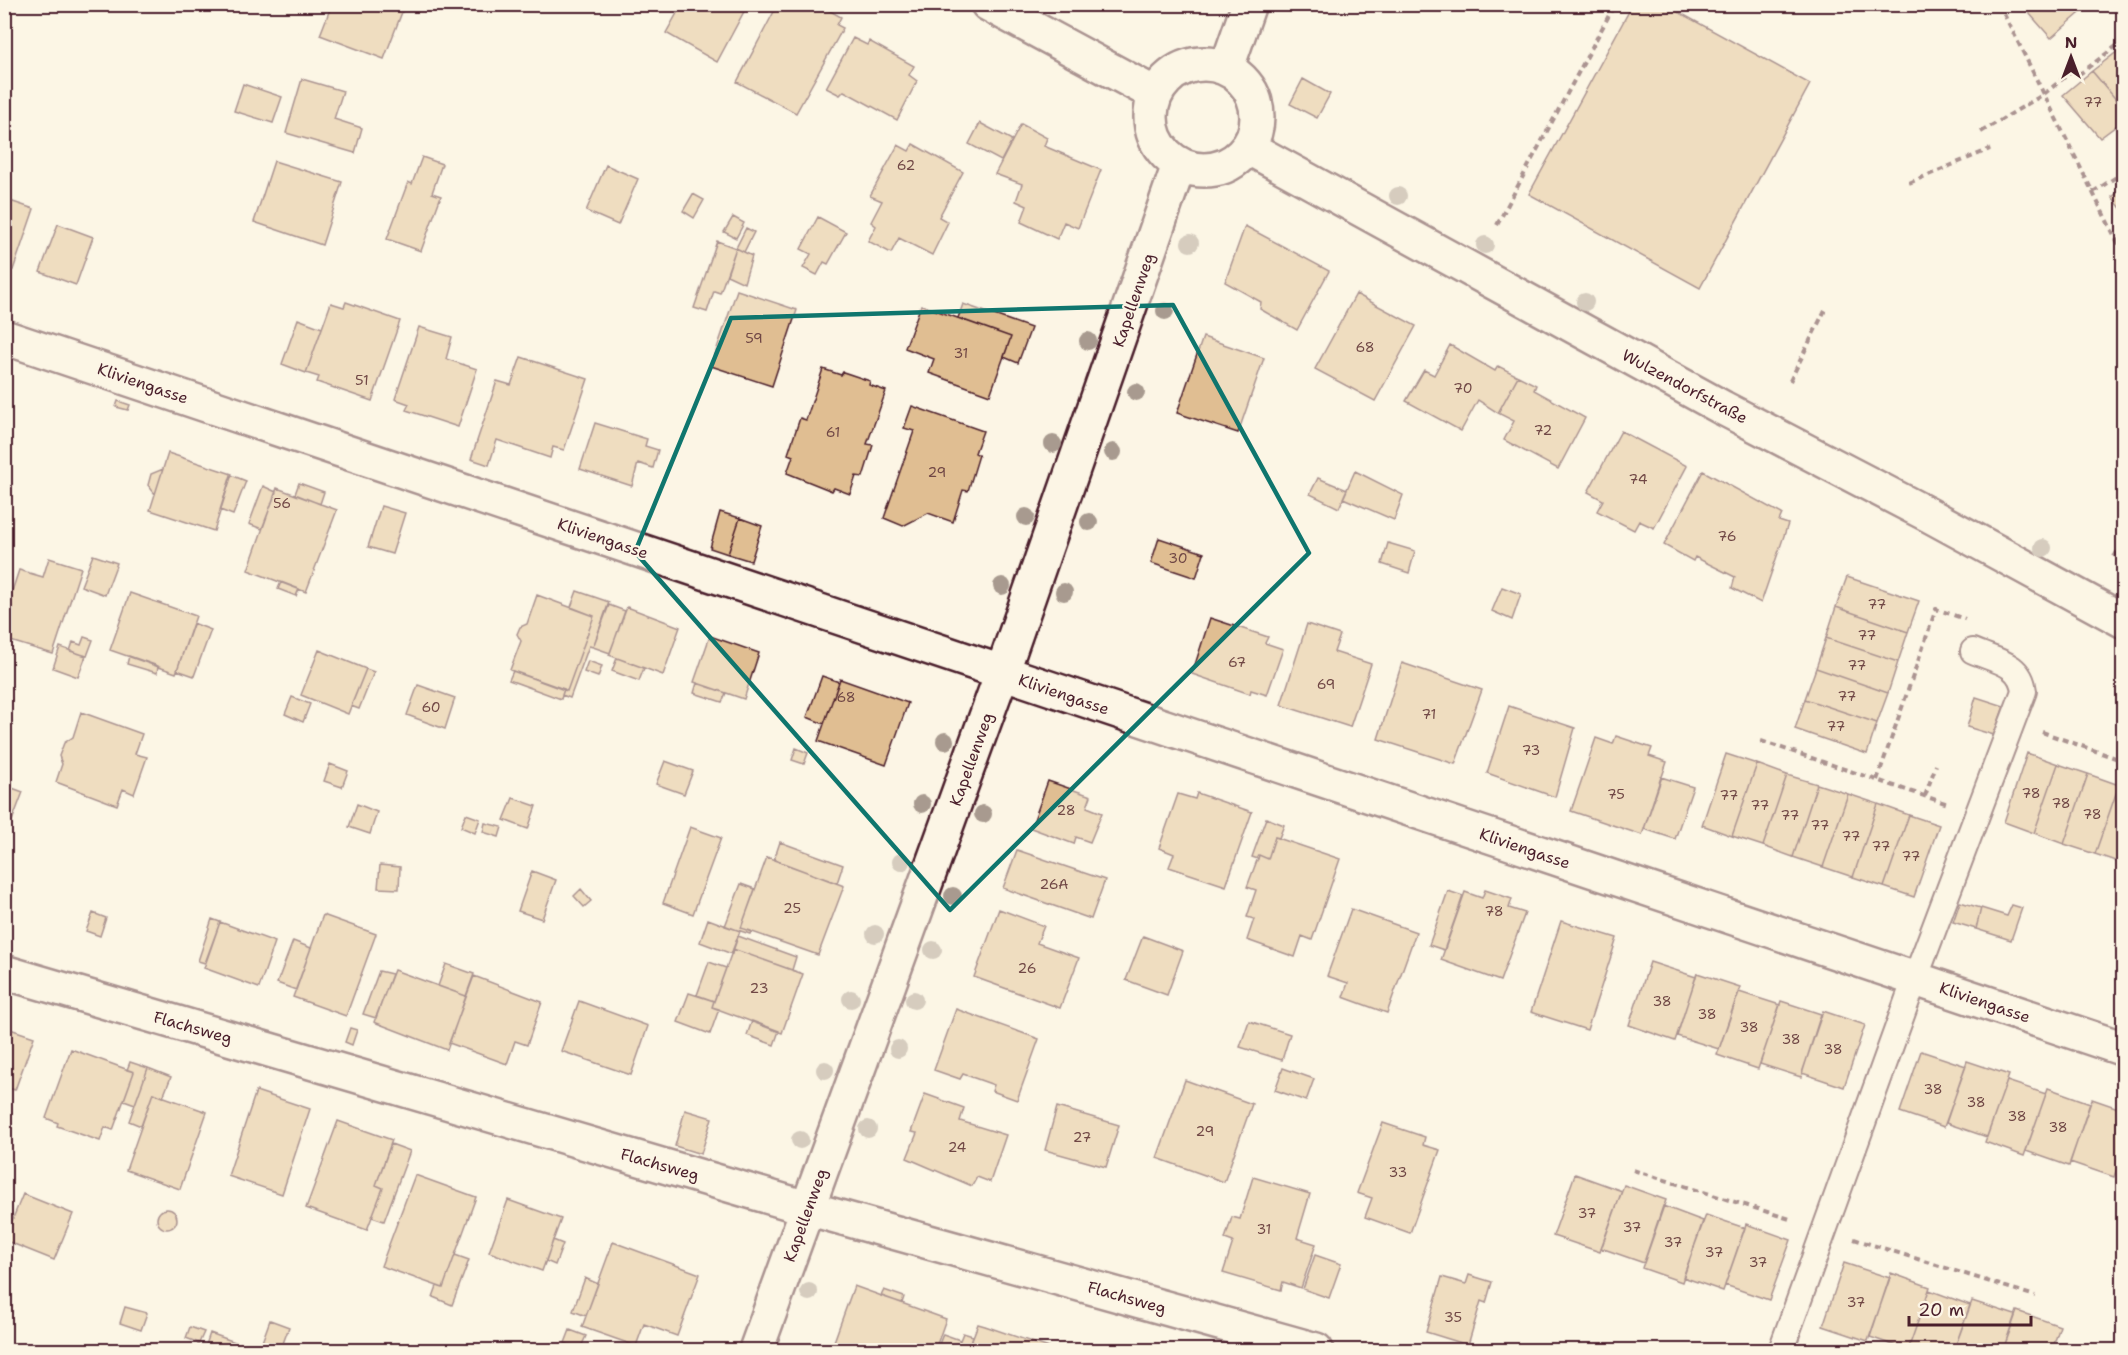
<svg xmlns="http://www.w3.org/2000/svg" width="2128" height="1355" viewBox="0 0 2128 1355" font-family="'Shantell Sans',sans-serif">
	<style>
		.building { fill: #e0be92; stroke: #4a1f2b; stroke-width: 1.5 }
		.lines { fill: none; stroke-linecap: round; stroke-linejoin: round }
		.service-casing { stroke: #4a1f2b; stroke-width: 28 }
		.minor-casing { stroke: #4a1f2b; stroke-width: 38 }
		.path { stroke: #4a1f2b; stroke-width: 4; stroke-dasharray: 6 4.5; stroke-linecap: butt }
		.service { stroke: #fcf5e5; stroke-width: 24 }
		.minor { stroke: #fcf5e5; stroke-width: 33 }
		.tree { fill: #a89a8f }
		.marked { fill: none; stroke: #0f766e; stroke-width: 4.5; stroke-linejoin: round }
		.labels { text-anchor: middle; stroke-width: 4.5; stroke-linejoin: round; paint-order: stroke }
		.number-label { font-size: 14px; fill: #704745 }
		.street-label { font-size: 16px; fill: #4a1f2b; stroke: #fcf5e5 }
	</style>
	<rect width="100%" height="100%" fill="#fcf5e5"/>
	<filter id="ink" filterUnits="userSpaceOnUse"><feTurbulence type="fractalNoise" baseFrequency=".0167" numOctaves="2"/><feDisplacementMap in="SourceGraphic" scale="12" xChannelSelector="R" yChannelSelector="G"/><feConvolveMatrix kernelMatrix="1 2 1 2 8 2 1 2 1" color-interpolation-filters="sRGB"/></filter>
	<g filter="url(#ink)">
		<path class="building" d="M332,4H397L404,7L384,59L320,35Z
			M679,4H748L717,62L666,33L681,6Z
			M778,4H818L841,17L837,25L843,28L796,113L737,82Z
			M1633,4H1664L1810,84L1700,288L1529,194Z
			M2021,4H2071L2079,14L2051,38Z
			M2071,4H2090L2079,14Z
			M853,38L867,45L869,41L914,66L909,75L917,81L897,120L844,91L840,95L826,88Z
			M2122,48L2124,49V109L2092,71Z
			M2092,71L2124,109V120L2100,138L2063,95Z
			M302,79L343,91L334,119L362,128L355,153L286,133Z
			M1303,79L1330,94L1317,118L1290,104Z
			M243,84L282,97L273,123L234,111Z
			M980,123L1012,140L1001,161L969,144Z
			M1021,124L1047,138L1044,146L1101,170L1078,228L1064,222L1057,239L1021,222L1027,206L1016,201L1022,184L995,174Z
			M913,144L963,172L939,217L948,222L932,255L899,238L891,253L868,241L876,226L871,222L882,201L870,196L898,145L909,151Z
			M422,157L442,164L432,193L441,196L421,251L387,239L408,182L412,184Z
			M274,161L342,182L322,245L254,222Z
			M606,165L638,179L618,225L586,211Z
			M2124,188V212L2112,197Z
			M693,194L704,200L694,218L683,211Z
			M4,199L34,209L13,270L4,267Z
			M733,217L744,223L736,238L724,232Z
			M818,217L846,232L828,264L824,262L817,275L803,268L811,254L801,249Z
			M58,224L93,237L76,285L40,272Z
			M1245,226L1329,271L1297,330L1260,309L1261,302L1225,282Z
			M746,228L754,232L744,252L736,248Z
			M717,241L736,248L720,293L714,291L707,312L694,308Z
			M736,248L752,256L744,283L727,275Z
			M737,290L797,310L772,386L711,366Z
			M1356,294L1416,326L1375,401L1315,369Z
			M346,302L400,321L372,401L317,382L319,377L306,373L331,303L344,307Z
			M963,304L1031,328L1018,363L1004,357L1011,337L958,318Z
			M921,305L1011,337L990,395L929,373L934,359L905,348Z
			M298,319L322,328L306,373L282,364Z
			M419,327L452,337L446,359L477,369L458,427L406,410L409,404L395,399Z
			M1203,337L1264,358L1238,433L1177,413Z
			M1450,345L1495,371L1498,366L1518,376L1498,413L1478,400L1461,431L1406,401L1424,370L1434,375Z
			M521,357L588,379L564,450L553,447L550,458L497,440L489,465L471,459L497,381L511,385Z
			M823,369L841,375L843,372L870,381L869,385L886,391L867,444L873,445L863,477L856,476L850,494L834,488L832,491L787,473L793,456L788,454L800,418L806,420Z
			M1518,376L1536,385L1534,390L1585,418L1558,469L1504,440L1514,421L1498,413Z
			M118,401L130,405L128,410L116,407Z
			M912,406L983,431L975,453L979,455L968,491L963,490L953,522L928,513L903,526L884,518L914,431L904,428Z
			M595,423L647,439L645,446L658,450L653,468L638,463L632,486L580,469Z
			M1621,431L1687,466L1654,528L1639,521L1634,530L1597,511L1603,500L1588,492Z
			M168,453L232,474L214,531L150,510Z
			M163,469L155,494L148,485L151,474Z
			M1355,471L1403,495L1394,520L1343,498Z
			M1703,471L1782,514L1779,521L1788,524L1761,603L1732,588L1735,577L1695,557L1693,561L1664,545Z
			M231,475L246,481L233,515L220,510Z
			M1318,478L1347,490L1339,508L1310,494Z
			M299,483L324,492L320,504L295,494Z
			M263,486L276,492L262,529L249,524Z
			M277,488L337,510L306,592L248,570Z
			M381,506L405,513L392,554L368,547Z
			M720,512L740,518L728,554L710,548Z
			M740,518L762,526L751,561L728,554Z
			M1159,538L1204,553L1196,578L1151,563Z
			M1388,543L1415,551L1409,573L1382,564Z
			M93,555L117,563L105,595L81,586Z
			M49,558L81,568L53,654L4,639V615L19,570L43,577Z
			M1847,577L1919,601L1908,632L1836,607Z
			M281,582L299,589L296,596L278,589Z
			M1502,587L1521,594L1512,620L1492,611Z
			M577,591L609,602L593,647L589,646L570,698L562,695L564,689L567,691L594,616L571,607Z
			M130,593L196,616L176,673L110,650Z
			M537,595L594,616L567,691L510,670L521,641L517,634L520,627L527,624Z
			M609,605L625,611L610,653L593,647Z
			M627,607L680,627L663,675L609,655Z
			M1836,607L1908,632L1898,662L1826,638Z
			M1210,618L1268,637L1265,643L1283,649L1267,695L1251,690L1250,694L1192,674Z
			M193,623L211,630L194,676L177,670Z
			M1307,624L1340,635L1334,652L1371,664L1350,727L1281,705Z
			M710,636L759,653L744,699L694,682Z
			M84,637L93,640L87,656L70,651L73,642L81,645Z
			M1826,638L1898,662L1888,693L1816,668Z
			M60,647L86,656L78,677L53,668Z
			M319,650L366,669L348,714L301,695Z
			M129,656L158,666L157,673L127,664Z
			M617,658L644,668L639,681L612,671Z
			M588,661L602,666L598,677L584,672Z
			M1402,663L1482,690L1455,764L1378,739Z
			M1816,668L1888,693L1877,723L1805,699Z
			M366,669L374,672L359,709L351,706Z
			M513,671L564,689L561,699L509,680Z
			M822,676L839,682L824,724L807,717Z
			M840,679L908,703L886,765L818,741Z
			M697,683L726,693L722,702L694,693Z
			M418,685L455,698L445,729L407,715Z
			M292,697L310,704L303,722L285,714Z
			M1976,697L2004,706L1994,735L1967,727Z
			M1805,699L1877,723L1867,754L1795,729Z
			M1509,706L1575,728L1555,797L1487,773Z
			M81,712L142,734L135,754L147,757L134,794L123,789L117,805L56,782L62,764L59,756L64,743L73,737Z
			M1616,736L1652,748L1649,756L1667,762L1642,835L1571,811L1596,738L1613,744Z
			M796,748L808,753L804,764L792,760Z
			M2027,753L2058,764L2034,833L2004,822Z
			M1726,754L1757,764L1732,836L1702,825Z
			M665,761L693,771L684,794L656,784Z
			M330,764L348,771L342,787L324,781Z
			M1757,764L1787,775L1763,846L1732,836Z
			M2058,764L2088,774L2064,844L2034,833Z
			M2088,774L2119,785L2095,854L2064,844Z
			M1787,775L1817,784L1793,857L1763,846Z
			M1661,777L1693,787L1675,839L1644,829Z
			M1048,781L1091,796L1087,807L1102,813L1090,842L1076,837L1074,844L1031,828Z
			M1817,784L1848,794L1823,867L1793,857Z
			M4,785L23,792L4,842Z
			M2119,785L2124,786V864L2095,854Z
			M1197,793L1252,812L1226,886L1169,867L1174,854L1159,848L1178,794L1195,799Z
			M1848,794L1878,804L1853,877L1823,867Z
			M513,798L536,806L528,829L504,820Z
			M357,804L377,812L370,834L349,827Z
			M1878,804L1909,815L1884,887L1853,877Z
			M466,814L480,819L475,833L461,827Z
			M1909,815L1939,825L1914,897L1884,887Z
			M1266,818L1284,825L1279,838L1275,837L1268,859L1259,855L1258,859L1252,857Z
			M485,823L502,827L499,837L483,832Z
			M690,827L721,838L693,914L663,903Z
			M1275,837L1340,859L1312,940L1302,936L1295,957L1247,940L1254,919L1247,917L1256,890L1247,887L1259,855L1268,859Z
			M780,842L843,865L837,883L774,860Z
			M1017,850L1105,880L1091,919L1003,888Z
			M767,857L844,886L818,955L741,928Z
			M380,865L400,867L399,889L378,888Z
			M532,871L556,880L542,919L518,911Z
			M741,884L755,889L741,928L751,931L750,934L725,926Z
			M581,889L591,901L584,907L574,896Z
			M1485,890L1512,899L1509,908L1525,913L1500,981L1441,960L1465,892L1482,898Z
			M1448,891L1463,896L1444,950L1429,945Z
			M1960,902L1981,908L1976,929L1953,922Z
			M2012,905L2022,908L2011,940L1976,929L1981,908L2007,916Z
			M999,909L1044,926L1037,943L1079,958L1060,1008L974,977Z
			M1351,909L1416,932L1387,1013L1343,997L1348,983L1327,976Z
			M93,913L106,918L100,936L86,931Z
			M323,915L376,934L346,1016L293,997Z
			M212,919L220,922L205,963L198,961Z
			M708,919L740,931L732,954L700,942Z
			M1561,921L1617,938L1587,1030L1531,1012Z
			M220,922L275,942L259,988L204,968Z
			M738,936L796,957L792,970L733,949Z
			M1143,936L1183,951L1167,995L1126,980Z
			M293,941L311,948L296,990L277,983Z
			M733,949L803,974L782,1033L712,1007Z
			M709,962L726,968L714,1001L697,995Z
			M1650,962L1696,977L1675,1041L1629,1025Z
			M446,964L474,974L466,996L438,986Z
			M394,970L466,996L447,1050L374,1022Z
			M379,971L392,974L376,1018L363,1014Z
			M1697,973L1740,987L1719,1049L1677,1036Z
			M474,976L542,1002L527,1045L515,1041L507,1064L449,1043Z
			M1739,992L1780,1005L1758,1069L1717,1055Z
			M689,993L714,1001L712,1007L719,1009L710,1034L678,1022Z
			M579,1001L648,1026L631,1075L561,1051Z
			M1781,1001L1821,1014L1801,1077L1760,1064Z
			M956,1009L1039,1039L1017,1100L992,1091L994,1085L963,1074L960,1079L934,1070Z
			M1823,1011L1865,1025L1844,1087L1802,1073Z
			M752,1021L779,1031L774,1045L747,1035Z
			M1249,1021L1290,1034L1282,1060L1240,1047Z
			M4,1027L34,1037L15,1090L4,1087Z
			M350,1028L357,1030L352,1045L345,1042Z
			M71,1049L134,1072L113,1130L105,1127L100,1141L57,1126L58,1123L46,1118Z
			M1921,1051L1966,1066L1944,1127L1900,1112Z
			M1967,1061L2009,1075L1987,1137L1946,1123Z
			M130,1062L148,1068L135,1104L124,1100L134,1072L127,1070Z
			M148,1068L171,1077L163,1097L153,1093L141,1126L129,1121Z
			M1283,1068L1314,1079L1306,1101L1275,1090Z
			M1185,1080L1252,1104L1224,1182L1157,1158Z
			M2007,1081L2046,1094L2024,1156L1985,1142Z
			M2048,1088L2090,1103L2069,1166L2026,1151Z
			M256,1091L310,1109L282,1194L228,1176Z
			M153,1093L207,1112L180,1189L126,1170Z
			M925,1094L964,1108L960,1121L1006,1135L990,1182L977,1177L972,1186L907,1158L917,1133L911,1132Z
			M2092,1099L2124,1110V1149L2114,1177L2070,1162Z
			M1057,1107L1119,1125L1106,1167L1045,1150Z
			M685,1110L712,1118L701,1154L675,1146Z
			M338,1121L392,1140L376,1185L383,1188L367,1230L306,1208Z
			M1383,1123L1425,1137L1423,1145L1440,1150L1410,1233L1365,1217L1372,1198L1357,1193Z
			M391,1144L410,1151L384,1221L372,1217L383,1188L376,1185Z
			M1575,1174L1622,1191L1600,1252L1553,1236Z
			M415,1175L476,1197L443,1288L381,1266Z
			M1253,1177L1310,1194L1297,1238L1316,1244L1301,1288L1283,1282L1281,1290L1223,1273L1233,1242L1225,1239L1232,1217L1240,1219Z
			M1624,1185L1666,1200L1644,1263L1601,1248Z
			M23,1194L73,1214L54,1260L4,1240Z
			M508,1200L561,1219L542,1271L489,1252Z
			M1663,1206L1703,1221L1682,1282L1642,1268Z
			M157 1219a10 10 0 1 1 20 0a10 10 0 1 1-20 0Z
			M1706,1215L1745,1228L1723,1291L1683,1277Z
			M1746,1224L1791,1240L1769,1300L1725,1285Z
			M553,1240L563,1244L555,1265L546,1261Z
			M613,1242L700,1274L677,1336L644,1324L636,1346L582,1327Z
			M455,1255L469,1260L452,1305L433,1297L437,1286L443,1288Z
			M1315,1255L1341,1264L1329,1298L1303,1289Z
			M1844,1263L1890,1278L1868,1341L1823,1326Z
			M1891,1273L1930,1287L1908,1350L1870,1337Z
			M1469,1275L1492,1282L1486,1303L1481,1301L1468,1345L1426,1332L1442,1277L1466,1284Z
			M585,1278L598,1284L586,1316L573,1311Z
			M854,1286L946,1319L935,1350H831Z
			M884,1290L904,1297L902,1303L881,1296Z
			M1929,1290L1970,1305L1954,1350H1908Z
			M1972,1301L2015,1315L2003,1350H1954Z
			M125,1307L147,1313L141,1330L120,1323Z
			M2017,1311L2060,1326L2052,1350H2003Z
			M270,1320L289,1327L281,1349L262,1342Z
			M978,1324L985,1326L1055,1350H968Z
			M190,1327L204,1332L199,1343L186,1338Z
			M570,1330L586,1336L580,1349L565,1343Z
			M210,1333L243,1345L240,1350H196L198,1345L205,1348Z
			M963,1333L973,1336L968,1350H956Z
			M943,1334L960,1340L956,1350L938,1347Z"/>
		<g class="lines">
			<g class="service-casing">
				<path id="service" d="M1781,1350L1915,979L2024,691C2021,663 1996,661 1973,651"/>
			</g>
			<g class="minor-casing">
				<path id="minor" d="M988,4L1155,94
					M1151 117a53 53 0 1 1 106 0a53 53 0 1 1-106 0Z
					M1227,67L1249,4
					M1249,148L1723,408L1929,515L2124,621
					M4,337L2124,1049
					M4,972L807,1208L1316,1350
					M756,1350L1002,673L1179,165"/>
			</g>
			<path class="path" d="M1999,4L2124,255
				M1981,132L2044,94L2071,72L2081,73L2124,40
				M1909,183L1990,149
				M2093,192L2124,172
				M1497,225L1615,4
				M1790,381L1825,310
				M2114,557L2124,541
				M2042,732L2124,761
				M1761,741L1948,804
				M1877,780L1936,609L1965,619
				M1925,796L1936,765
				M1633,1170L1793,1220
				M1854,1239L2035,1296"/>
			<use href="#service" class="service"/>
			<use href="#minor" class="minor"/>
		</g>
		<g class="tree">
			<circle cx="1398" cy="196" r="9"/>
			<circle cx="1190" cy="243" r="9"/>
			<circle cx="1485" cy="245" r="9"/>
			<circle cx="1585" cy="302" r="9"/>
			<circle cx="1165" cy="311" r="9"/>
			<circle cx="1088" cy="341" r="9"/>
			<circle cx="1136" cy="392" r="9"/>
			<circle cx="1053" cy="444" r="9"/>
			<circle cx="1113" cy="452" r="9"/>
			<circle cx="1026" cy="517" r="9"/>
			<circle cx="1089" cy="522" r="9"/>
			<circle cx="2043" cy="548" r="9"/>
			<circle cx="1002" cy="586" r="9"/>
			<circle cx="1064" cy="592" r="9"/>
			<circle cx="945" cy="741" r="9"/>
			<circle cx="922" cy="804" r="9"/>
			<circle cx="983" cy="814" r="9"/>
			<circle cx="901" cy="862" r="9"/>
			<circle cx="953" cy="896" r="9"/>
			<circle cx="875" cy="934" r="9"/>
			<circle cx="933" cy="950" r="9"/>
			<circle cx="851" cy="999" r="9"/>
			<circle cx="914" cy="1000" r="9"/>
			<circle cx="898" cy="1049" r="9"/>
			<circle cx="825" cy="1070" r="9"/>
			<circle cx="868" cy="1129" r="9"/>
			<circle cx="800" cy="1140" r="9"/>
			<circle cx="809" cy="1292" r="9"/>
		</g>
	</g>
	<path d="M0 0H2128V1355H0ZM1173,305L1309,553L950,910L635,552L731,318Z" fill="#fcf5e5" fill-opacity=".55" fill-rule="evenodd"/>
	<path class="marked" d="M1173,305L1309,553L950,910L635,552L731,318Z"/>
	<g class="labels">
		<g class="number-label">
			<text x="2093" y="107">77</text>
			<text x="906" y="170">62</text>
			<text x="754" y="343">59</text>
			<text x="1365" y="352">68</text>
			<text x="961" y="358">31</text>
			<text x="362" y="385">51</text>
			<text x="1463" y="393">70</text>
			<text x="1543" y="435">72</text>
			<text x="833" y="437">61</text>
			<text x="937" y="477">29</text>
			<text x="1638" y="484">74</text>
			<text x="282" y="508">56</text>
			<text x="1727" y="541">76</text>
			<text x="1178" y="563">30</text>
			<text x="1877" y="609">77</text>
			<text x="1867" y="640">77</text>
			<text x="1237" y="667">67</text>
			<text x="1857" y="670">77</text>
			<text x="1326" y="689">69</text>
			<text x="1847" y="701">77</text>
			<text x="846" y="702">68</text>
			<text x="431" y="712">60</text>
			<text x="1429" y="719">71</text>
			<text x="1836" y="731">77</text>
			<text x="1531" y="755">73</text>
			<text x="2031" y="798">78</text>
			<text x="1616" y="799">75</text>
			<text x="1729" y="800">77</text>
			<text x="2061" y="808">78</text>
			<text x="1760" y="810">77</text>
			<text x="1066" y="815">28</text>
			<text x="2092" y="819">78</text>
			<text x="1790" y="820">77</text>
			<text x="1820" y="830">77</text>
			<text x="1851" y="841">77</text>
			<text x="1881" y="851">77</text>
			<text x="1911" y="861">77</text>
			<text x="1054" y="889">26A</text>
			<text x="792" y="913">25</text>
			<text x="1494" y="916">78</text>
			<text x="1027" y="973">26</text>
			<text x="759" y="993">23</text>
			<text x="1662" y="1006">38</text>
			<text x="1707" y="1019">38</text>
			<text x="1749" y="1032">38</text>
			<text x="1791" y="1044">38</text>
			<text x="1833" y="1054">38</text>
			<text x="1933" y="1094">38</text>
			<text x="1976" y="1107">38</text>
			<text x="2017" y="1121">38</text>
			<text x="2058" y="1132">38</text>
			<text x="1205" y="1136">29</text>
			<text x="1082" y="1142">27</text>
			<text x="957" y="1152">24</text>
			<text x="1398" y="1177">33</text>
			<text x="1587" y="1218">37</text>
			<text x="1632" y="1232">37</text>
			<text x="1264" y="1234">31</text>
			<text x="1673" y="1247">37</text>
			<text x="1714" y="1257">37</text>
			<text x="1758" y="1267">37</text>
			<text x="1856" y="1307">37</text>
			<text x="1453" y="1322">35</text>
		</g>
		<g class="street-label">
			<text transform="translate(1133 300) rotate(-71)" y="6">Kapellenweg</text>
			<text transform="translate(143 383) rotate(19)" y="6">Kliviengasse</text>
			<text transform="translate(1685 386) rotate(28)" y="6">Wulzendorfstraße</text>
			<text transform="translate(603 538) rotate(19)" y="6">Kliviengasse</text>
			<text transform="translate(1064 694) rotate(19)" y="6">Kliviengasse</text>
			<text transform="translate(971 759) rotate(-70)" y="6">Kapellenweg</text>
			<text transform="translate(1525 848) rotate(19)" y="6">Kliviengasse</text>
			<text transform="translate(1985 1002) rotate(19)" y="6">Kliviengasse</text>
			<text transform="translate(193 1027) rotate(16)" y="6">Flachsweg</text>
			<text transform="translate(660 1164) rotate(16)" y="6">Flachsweg</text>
			<text transform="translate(805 1215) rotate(-70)" y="6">Kapellenweg</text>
			<text transform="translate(1127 1297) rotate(16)" y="6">Flachsweg</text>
		</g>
	</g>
	<rect width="2128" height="1355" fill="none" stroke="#fcf5e5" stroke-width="24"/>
	<rect x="12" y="12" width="2104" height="1331" fill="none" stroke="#4a1f2b" stroke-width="2" filter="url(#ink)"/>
	<g transform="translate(2071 57)" stroke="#fcf5e5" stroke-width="4.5" paint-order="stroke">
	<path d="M0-4.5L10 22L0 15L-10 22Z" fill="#4a1f2b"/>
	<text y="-9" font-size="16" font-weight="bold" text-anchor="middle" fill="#4a1f2b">N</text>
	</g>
	<path d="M1909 1316v9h122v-9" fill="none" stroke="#4a1f2b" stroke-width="3"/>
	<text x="1918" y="1316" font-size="18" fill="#4a1f2b" stroke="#fcf5e5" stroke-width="4.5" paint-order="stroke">20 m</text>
</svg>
